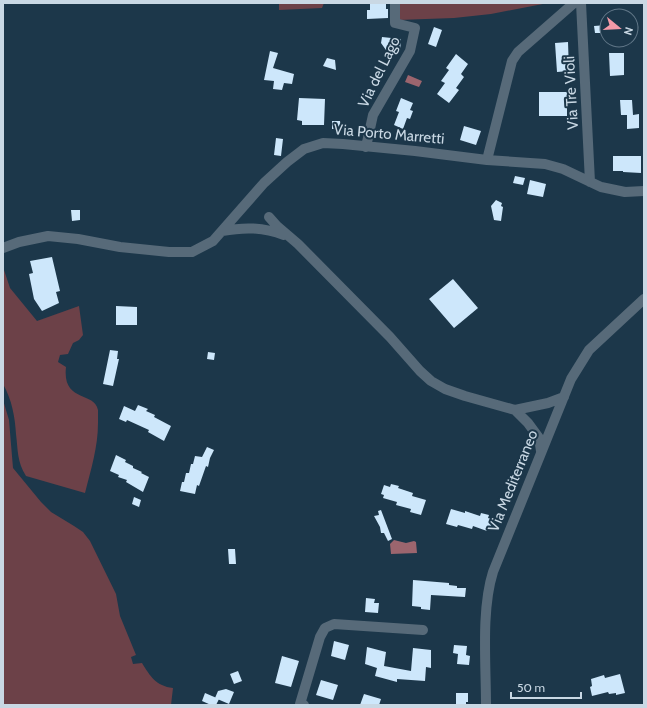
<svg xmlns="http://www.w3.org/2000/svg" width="647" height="708" viewBox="0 0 647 708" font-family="Cabin,sans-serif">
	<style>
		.green { fill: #6c4148 }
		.water { fill: #9c656e }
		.building { fill: #cde7fb }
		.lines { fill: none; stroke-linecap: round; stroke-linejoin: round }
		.minor { stroke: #576a79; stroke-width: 10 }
		.labels { text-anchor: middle; stroke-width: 4; stroke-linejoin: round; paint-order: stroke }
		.street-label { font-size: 15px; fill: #c9d8e4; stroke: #1c374a }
	</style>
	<rect width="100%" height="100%" fill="#1c374a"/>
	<path class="green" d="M279,3H324L322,8L279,10Z
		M398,3H548L491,14L454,18L398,20Z
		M3,267L10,288L37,321L79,306L83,335L79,340L73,343L68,354L60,355L58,362L66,367C62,403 94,391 98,410C98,414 98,419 98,423C98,447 91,469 85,493L26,476C17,462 18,450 16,434C15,417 12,400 3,384Z
		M3,400L9,420L13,468L41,502L51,512L74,526L83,532L90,541L116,594L120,616L136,655L131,657L133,664L142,663C150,676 156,686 173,688L171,705H3Z"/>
	<path class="water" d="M408,75L422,81L419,87L405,82Z
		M394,540L406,543L414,541L416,542L417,553L391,554L390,544Z"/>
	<path class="building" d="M370,3H386V9H388V18L367,19V10H370Z
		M607,25V33H595L594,26Z
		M434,27L442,30L436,47L428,44Z
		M382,37L401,39L400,52L386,50L381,43Z
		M568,42L569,71L557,72L555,43Z
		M270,51L278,53L273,68L294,74L292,84L284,83L282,90L273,89L274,81L264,80Z
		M609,53H624V75L610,76Z
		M456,54L468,64L461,74L464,77L456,88L459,90L449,103L437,94L445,83L441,81L449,70L446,68Z
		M327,58L335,60L336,70L323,66Z
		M539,92H567V116H539Z
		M299,98L325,99L324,125H302V121L297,120Z
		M401,98L413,103L410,110L413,111L410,119L407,118L403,129L394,125L399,112L396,111Z
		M620,100H632L633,115L639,114V128L627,129V115H621Z
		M332,121H340L341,129H332Z
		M464,126L481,131L476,145L460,140Z
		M276,138L283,139L281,156L274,155Z
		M613,156H641V173L623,172V171H613Z
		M515,176L525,178L523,185L513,183Z
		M530,180L546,184L543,197L527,194Z
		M496,200L502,203L501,206L503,207L501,221L494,220L491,206Z
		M71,210H80V220L72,221Z
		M52,257L60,291L56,292L59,303L42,311L34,299L29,274L33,273L30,261Z
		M453,279L478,308L454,328L429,299Z
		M116,306L137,307V325H116Z
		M110,350L118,351L117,359H119L113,386L103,384Z
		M208,352L215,353L214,360L207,359Z
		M138,405L148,409L146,411L155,415L154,417L171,426L164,441L148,432L149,430L127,420L126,422L119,419L124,406L135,411Z
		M207,447L214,450L210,458L208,467L206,466L199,486L197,485L195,494L180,491L182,482H184L186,473H189L191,464H193L195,456L202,457Z
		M116,455L126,460L125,462L133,466V468L142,472L141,473L149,477L143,492L126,482L127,480L118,477L119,475L110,471Z
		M391,484L399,486L398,488L413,493L412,496L426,500L421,515L410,512L411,509L396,505L397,502L383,498L384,495L381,494L384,485L390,487Z
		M134,497L141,500L139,507L132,504Z
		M451,509L465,513V511L480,516L481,513L489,515L488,518L495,520L492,530L488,528L487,531L473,526L472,529L458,525L457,527L446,524Z
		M381,510L392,539L388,541L384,533H381L380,527L374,516L379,515L378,511Z
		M228,549H235L236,564H229Z
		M413,580L449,583V585L457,586V588H466L465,597L431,595L430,610L421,609V607L412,606Z
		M366,598L375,599L374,603H379L378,613L365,612Z
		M334,641L349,645L345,660L331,656Z
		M454,645L467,646L466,655L470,656L469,665L457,664L458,654L453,653Z
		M367,647L386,652L384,666L411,671L413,648L431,650V668L426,667L425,681L397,679V682L375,676L377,668L365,664Z
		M282,656L299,661L291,687L275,683Z
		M238,671L242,681L234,684L230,674Z
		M620,674L625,693L616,695V693L609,694L608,692L592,696L590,687L592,686L591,679L604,675L605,678Z
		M321,680L338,685L333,700L316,695Z
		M226,689L234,692L229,704L215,698L218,691Z
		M205,693L219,699L216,705H211L202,701Z
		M456,693H468V702H466V705H456Z
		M364,694L381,699L379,705H360Z"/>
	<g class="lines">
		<path class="minor" d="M581,3L590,182
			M366,147L373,115L410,51L415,28L395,23V3
			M487,160L512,61L518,52L574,3
			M269,217L277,226L298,244L390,337L420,371L431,381L445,389L465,396L515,410L548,403L564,397
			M222,231C244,227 263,227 284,235
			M3,248L19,242L48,236L78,239L120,247L169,252H192L213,241L264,183L287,162L304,149L323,143L343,144L415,151L487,160L545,164L563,169L601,187L625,192L644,191
			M515,410L528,423L539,438L541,451
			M304,705L300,704L320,637L325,628L334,624L423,630
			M486,705C486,664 481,610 493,572L571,379L589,350L644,299"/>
	</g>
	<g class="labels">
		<g class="street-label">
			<text transform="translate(379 72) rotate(-64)" y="5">Via del Lago</text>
			<text transform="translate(571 93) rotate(-93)" y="5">Via Tre Violi</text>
			<text transform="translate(389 134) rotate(5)" y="5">Via Porto Marretti</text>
			<text transform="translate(513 481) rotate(-68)" y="5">Via Mediterraneo</text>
		</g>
	</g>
	<rect width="647" height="708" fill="none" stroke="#c9d8e4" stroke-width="8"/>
	<g transform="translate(619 28) rotate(108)"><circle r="19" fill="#1c374a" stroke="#617788"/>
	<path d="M0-3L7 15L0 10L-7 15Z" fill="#f39aa8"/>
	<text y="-6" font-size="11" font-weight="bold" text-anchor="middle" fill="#c9d8e4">N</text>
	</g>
	<path d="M511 692v6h70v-6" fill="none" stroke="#c9d8e4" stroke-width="2"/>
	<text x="517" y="692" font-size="12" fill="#c9d8e4" stroke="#1c374a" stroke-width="3" paint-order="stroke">50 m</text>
</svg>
